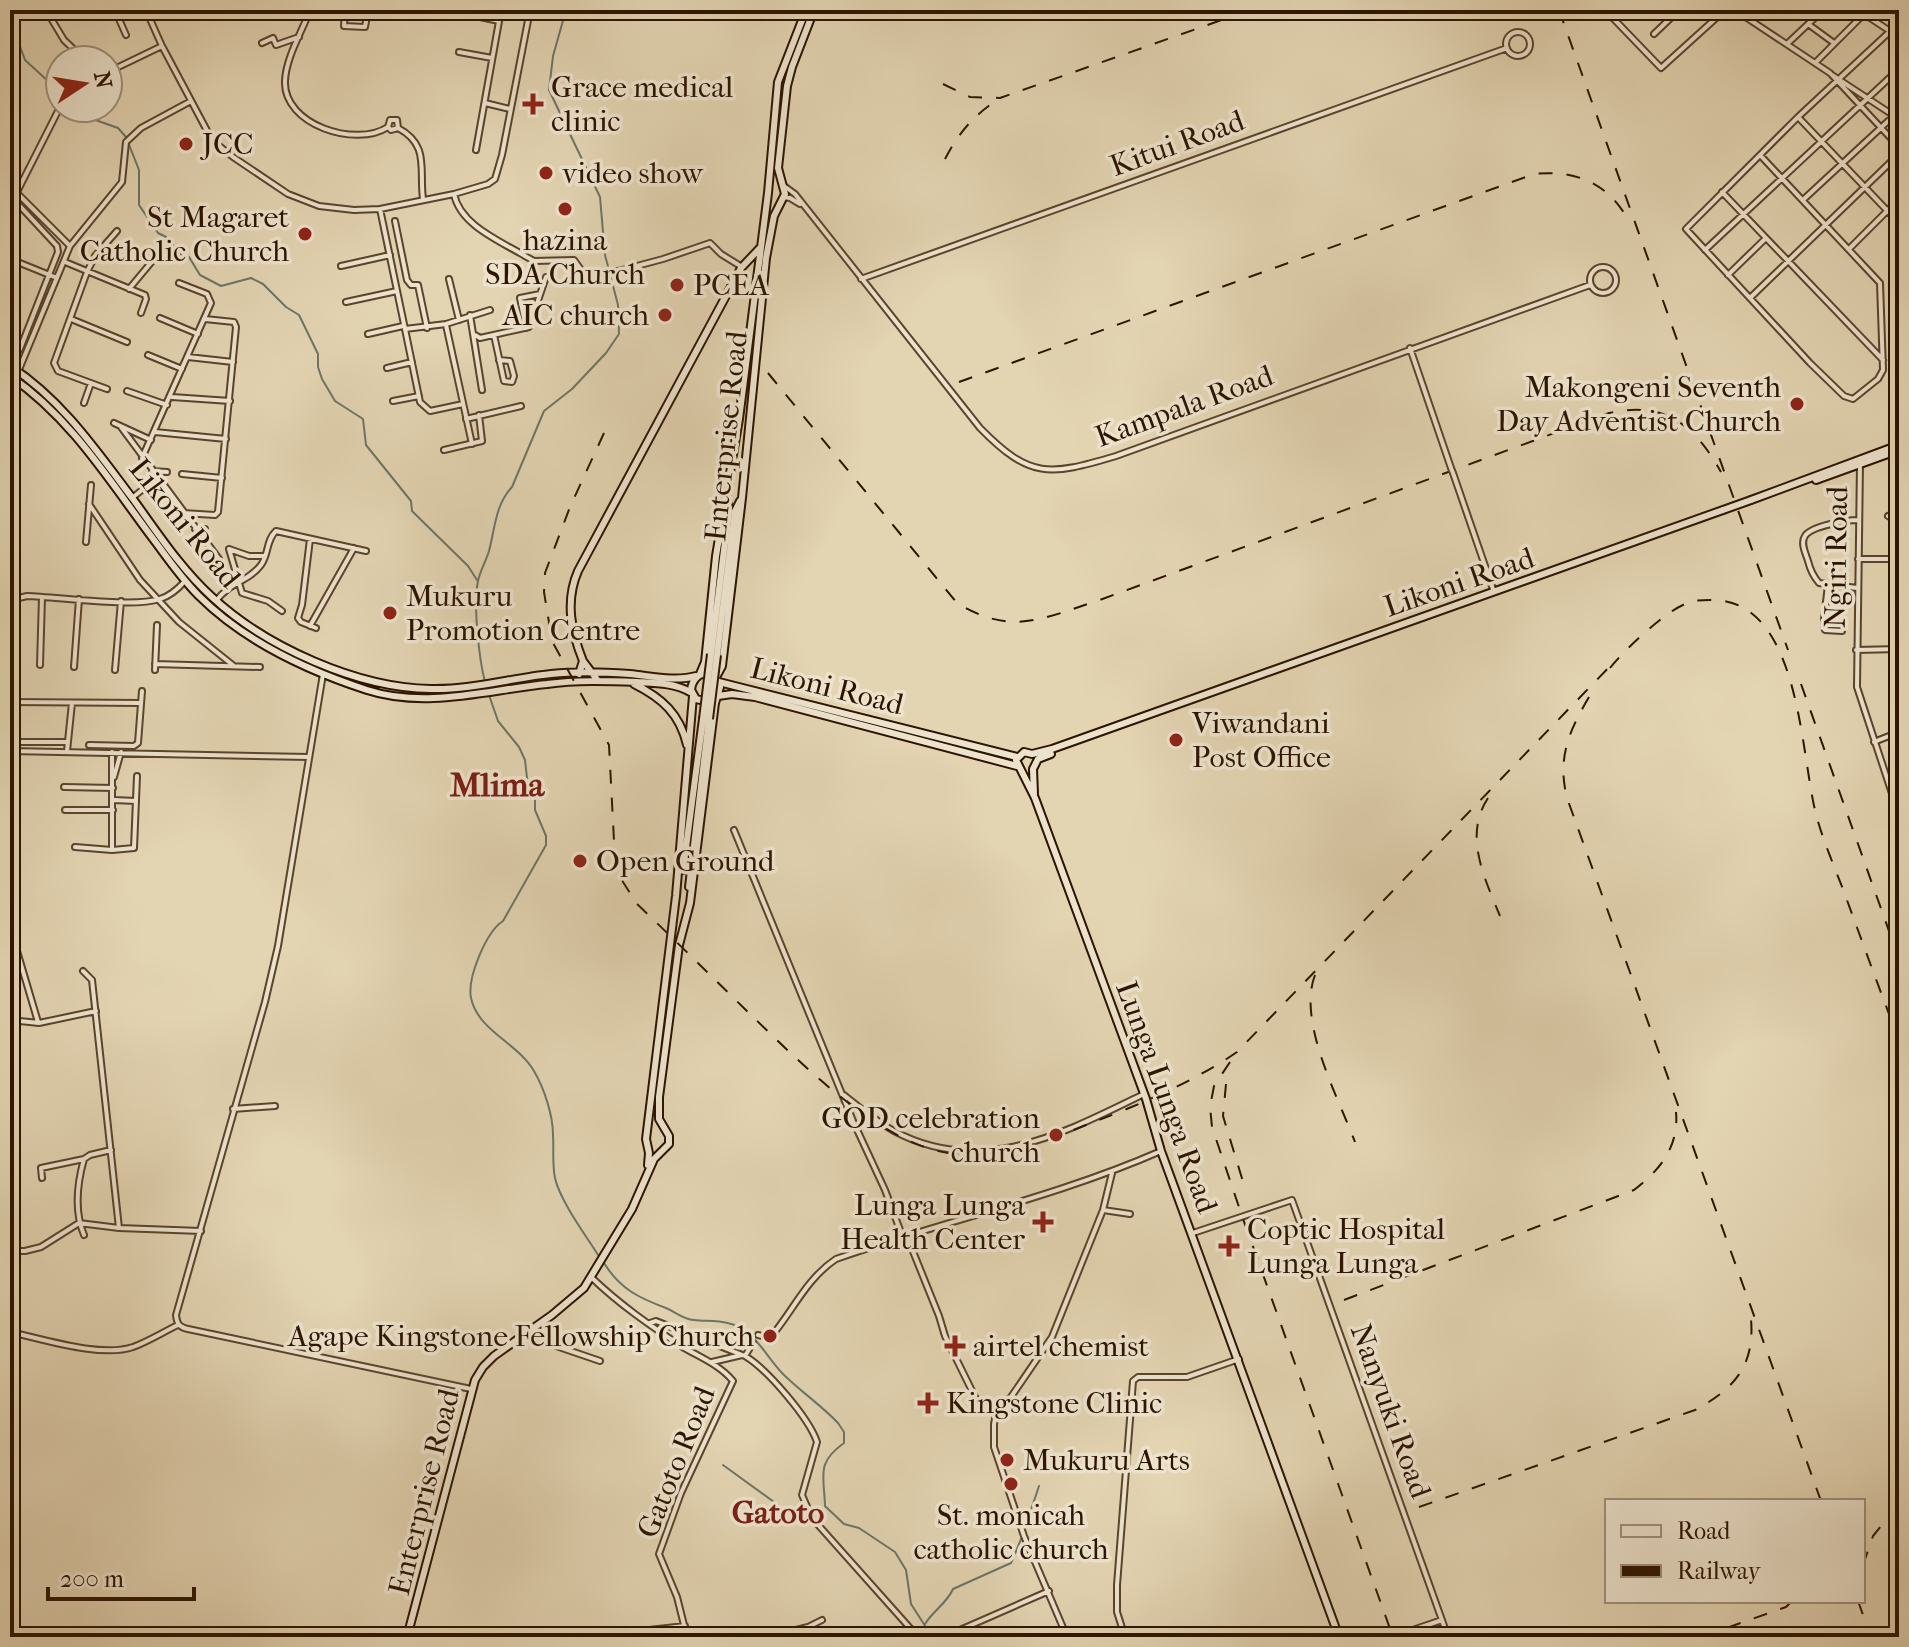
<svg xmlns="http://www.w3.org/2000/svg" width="1909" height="1647" viewBox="0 0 1909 1647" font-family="'IM FELL French Canon',serif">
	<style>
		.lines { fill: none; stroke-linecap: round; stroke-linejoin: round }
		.stream { stroke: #6b7668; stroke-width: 2 }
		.street-casing { stroke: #5a442c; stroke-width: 8 }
		.secondary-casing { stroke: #2c1400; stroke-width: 10 }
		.street { stroke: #ede3cd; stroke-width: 4 }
		.secondary { stroke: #ede3cd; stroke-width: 6 }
		.rail { stroke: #2c1400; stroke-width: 2; stroke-dasharray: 14 14; stroke-linecap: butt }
		.street-bridge-casing { stroke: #5a442c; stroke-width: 8; stroke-linecap: butt }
		.secondary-bridge-casing { stroke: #2c1400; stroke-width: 10; stroke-linecap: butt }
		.street-bridge { stroke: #ede3cd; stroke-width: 4 }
		.secondary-bridge { stroke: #ede3cd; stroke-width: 6 }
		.poi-dot { fill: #8f2418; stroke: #ede3cd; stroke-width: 3 }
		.labels { text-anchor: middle; stroke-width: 7; stroke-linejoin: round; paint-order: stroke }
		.poi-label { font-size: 30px; fill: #2c1400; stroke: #ede3cd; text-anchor: start }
		.street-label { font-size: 30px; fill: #2c1400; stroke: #ede3cd }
		.neighbourhood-label { font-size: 32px; font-weight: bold; fill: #7a1f14; stroke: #ede3cd }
		.quarter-label { font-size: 34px; font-weight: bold; fill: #7a1f14; stroke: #ede3cd }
	</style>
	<rect width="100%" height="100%" fill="#e3d4b2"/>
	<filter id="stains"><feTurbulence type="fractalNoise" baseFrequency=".0025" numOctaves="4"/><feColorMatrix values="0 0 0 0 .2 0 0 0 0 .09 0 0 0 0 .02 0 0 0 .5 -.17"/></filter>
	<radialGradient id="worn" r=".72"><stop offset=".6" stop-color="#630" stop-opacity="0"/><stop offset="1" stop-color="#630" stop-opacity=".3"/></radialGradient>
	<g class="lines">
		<path class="stream" d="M10,19L25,60L60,92
			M77,108L87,117L118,128L126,137L139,170V205L158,233L166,237L181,255L189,257L200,275L221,286L251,278L263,284L286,307L299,315L318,354V367L322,379L335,401L363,419L366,445L411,501L412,511L468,566L477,580
			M485,682C479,659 473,604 478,581C480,571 486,561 489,551C495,529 495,505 512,487L544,411L572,389L606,353L619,334L618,305L605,255L600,197L549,90L553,56L566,10
			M489,695L498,721L519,747L525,760L527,778L535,800V810L546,836V845L503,921C486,932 467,978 471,998C478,1031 518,1043 534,1071C544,1088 553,1115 553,1135C554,1149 552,1164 555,1178C560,1201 587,1237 600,1258
			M604,1263C620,1289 639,1298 666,1308C676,1312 682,1319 694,1320C712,1322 731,1319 747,1332C761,1343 770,1361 783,1374C800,1391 821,1405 838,1423L844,1432V1443C816,1463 824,1475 825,1506L844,1524L859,1528L895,1552L906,1570L911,1604L931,1635L939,1637
			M723,1465L781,1507
			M1024,1531L1039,1486
			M925,1624C933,1611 947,1603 953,1589L1011,1563L1022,1537"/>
		<g class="street-casing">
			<path id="street" d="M46,10L64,40L85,60
				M115,10L126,35
				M146,10L162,46L212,140L233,157L288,194L319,206L354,210L380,209L454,194L488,184L495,179L502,155L530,10
				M310,10C302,32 286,57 285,81C283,125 356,148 388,127
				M345,10L344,26L365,27L368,10
				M1735,10L1830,73L1899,147
				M1858,10L1899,37
				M461,13L499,21
				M1610,15L1661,68L1725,10
				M1808,24L1834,43
				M1506 44a12 12 0 1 1 24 0a12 12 0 1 1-24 0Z
				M1654,34L1679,10
				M262,43L273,38L276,45L299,37
				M1787,44L1823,10
				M459,52L492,58
				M1815,63L1868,10
				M108,72L162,46
				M1832,75L1899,119
				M485,103L510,109
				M1798,117L1899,223
				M398,128L397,120H390L388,127L391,130L398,128C430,145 419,169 423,199
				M476,150L501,10
				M1760,155L1880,283L1883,370L1878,379L1853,399L1844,396L1810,363L1686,229L1798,117L1899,23
				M10,186L70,246
				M784,186L795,194L980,428C1030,479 1049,476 1116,456L1590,285
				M17,192L59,109
				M1722,192L1883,360
				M454,194C460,225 500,241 525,256L534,261L574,260L584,274L618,271L663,259L710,243L721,254L742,267
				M783,197L790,198L800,204
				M1804,199L1899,111
				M380,209L405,329L446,324L490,310
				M10,219L15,207L19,205L57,246L58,252L20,349L17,351L10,348
				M395,221L407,280L411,285H418L427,328
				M1850,248L1899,199
				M1705,250L1899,69
				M10,259L57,278
				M65,262L145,295L146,299L141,313
				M341,266L390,255
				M1590 280a13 13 0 1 1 26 0a13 13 0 1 1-26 0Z
				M1728,275L1766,238
				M449,279L459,320
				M861,279L1507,48
				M129,289L159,253
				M1750,298L1899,154
				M346,302L397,291
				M470,315L482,390
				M160,318L198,334
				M71,319L127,342
				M446,325L472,444
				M526,328L520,298L540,294
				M405,329L420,402L430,411L463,404
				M368,334L403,326
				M475,335L480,338L529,327L546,277
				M494,335L504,381L512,382L514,376L510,361L499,360
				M1410,348L1451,468
				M148,355L182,369
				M188,357L233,362
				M387,368L412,362
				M18,372L70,246L122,182L126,142L141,128L191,101
				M107,389L58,371L54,363L87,272L95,256L117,231
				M127,391L167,405
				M172,397L230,401
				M393,401L419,396
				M84,403L91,383
				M466,419L521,406
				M114,423L151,440
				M121,427L219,559
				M155,432L226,439
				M444,450L482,441L479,415
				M142,458L211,303L207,294L179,283
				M1860,464L1857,687L1899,815
				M152,471L167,472
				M1453,473L1494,592
				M182,474L222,478
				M132,498L157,478
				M89,504L140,580L179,622L234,666
				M183,513L215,515L218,512L236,327L234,322L205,319
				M1888,516L1899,523
				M195,529H205
				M310,539L302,605L298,618L301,622L316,628
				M86,542L91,485
				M229,549L242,593L268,601L282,611
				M229,549L249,556H265
				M1858,559H1899
				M1828,585L1824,619L1825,630L1842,631
				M1857,588L1819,583C1813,576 1810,569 1808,561C1806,554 1800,543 1805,536C1811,526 1847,520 1858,520
				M216,601C231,581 247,583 261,565C269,554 266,540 276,531L366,551
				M10,609L19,598L27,596C59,597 132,608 160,599C170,596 178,589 185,581
				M310,626L354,548
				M1856,650L1899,649
				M10,653H14
				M155,664L260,667
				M40,665L42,597
				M74,667L79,599
				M115,670L121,601
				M155,670L157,625
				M323,674L278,946L265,1002L176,1315C177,1324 179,1327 188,1329L471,1389
				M10,702L141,703
				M10,742H68
				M1874,742L1899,732
				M89,745L134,746L138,743L142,691
				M10,751L309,757
				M67,751L72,703
				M114,777L121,752
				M64,787L113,788
				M114,800L136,801
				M65,810H113
				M734,830L853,1121L885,1190L903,1238
				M75,847L112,850L134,848L137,776
				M112,850V752
				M17,951L38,1022
				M83,971L92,980L119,1228L201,1231
				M10,1020L39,1023L96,1011
				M844,1095C860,1108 876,1121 894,1131C981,1178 1064,1133 1144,1094
				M233,1109L275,1106
				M42,1178L41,1168L84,1159
				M1103,1210L1130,1214
				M1193,1233L1292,1200L1448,1637
				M84,1235C74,1211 77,1184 84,1159L90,1155L111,1150
				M910,1236L908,1239L939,1316L945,1336L979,1405L997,1409
				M10,1251H25L41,1247L79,1223L119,1228
				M591,1277C619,1304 648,1324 681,1346C699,1357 719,1364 733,1381L681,1493L659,1554L677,1597L687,1637
				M650,1323L656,1321L745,1356C767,1369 809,1418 817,1442L802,1495L812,1518L918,1637
				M10,1332C43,1339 101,1358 133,1347C149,1341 163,1332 178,1325
				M529,1333L556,1346L600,1361
				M758,1335L770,1338C793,1311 806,1279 836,1259C944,1221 1056,1197 1161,1151
				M745,1356L753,1343
				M712,1362L742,1355
				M953,1633L1049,1591
				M639,1637L649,1630L685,1626
				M768,1637L808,1627L822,1620
				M1067,1637L1024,1536L994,1447V1424L997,1409L1011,1397L1052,1337L1103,1210L1112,1173
				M1125,1637L1117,1612V1585L1133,1381L1138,1377H1187L1239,1359
				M1392,1637L1442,1620"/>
		</g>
		<g class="secondary-casing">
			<path id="secondary" d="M10,366C62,400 96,450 133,499C157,532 181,569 212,597C266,647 357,688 431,689C471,690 512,678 551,674C578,671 603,672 630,674C651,676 675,682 696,676
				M10,376C73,419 112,485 157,544C170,562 183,580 199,596C244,641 306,670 367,690C426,709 487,690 547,684C577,680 607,681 637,682C655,683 675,683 690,692
				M1816,480L1899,450
				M1751,500L1899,445
				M711,654L729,510L727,499
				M717,655L735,511L740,501
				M583,661C571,631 565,601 578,571L741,268L760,248
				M579,674L583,661L598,681
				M700,674L705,662L716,556L739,419L768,193L778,82L806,10
				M716,677L722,666L742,498L766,258L774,216L785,194L778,168L787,86L792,67L814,10
				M719,682L1017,757
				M634,684C662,698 680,714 687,745
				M718,696L732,694L755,697L1017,766
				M1033,769L1038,759L1051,754
				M1033,769L1034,794
				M683,870L703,719
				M689,887L709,719
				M648,1165L649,1153L646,1139L676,896L693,696
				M407,1637L475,1380L483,1367L494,1356L552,1315L584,1288L632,1209L654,1159L669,1144V1136L659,1119V1097L679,945L690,903L715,703L720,687C714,668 693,670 691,690L696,699L709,702L717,697
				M1339,1637L1161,1151L1146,1099L1035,798L1016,760L1024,752L1032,754L1052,749L1723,510"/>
		</g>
		<use href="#street" class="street"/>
		<use href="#secondary" class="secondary"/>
		<path class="rail" d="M1559,10L1788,650
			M943,84L970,97L1000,98L1250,10
			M945,159C959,132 974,115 1000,98
			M768,373L957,603C1011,636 1041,619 1097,601L1609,413C1665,401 1694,424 1721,472
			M959,382L1534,174C1573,170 1605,181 1626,216
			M604,433L570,507L545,573L544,592L552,641L609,745L615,860L623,882L637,904C675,940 712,977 750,1014C801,1063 883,1148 956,1154C1003,1159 1048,1140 1091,1123C1139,1105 1195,1081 1237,1052L1616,660
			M1610,668C1623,651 1664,613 1683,605C1692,600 1702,600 1713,600C1802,601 1800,758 1817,818C1824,843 1835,868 1844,892C1862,941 1880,991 1899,1040
			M1801,684L1899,959
			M1589,697C1569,731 1557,758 1567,798L1821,1501
			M1488,798C1463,836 1485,879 1500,916
			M1315,975C1297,1021 1338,1097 1355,1142
			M1230,1062L1214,1086L1210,1107L1212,1127L1242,1216L1393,1637
			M1226,1084L1223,1116L1244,1185
			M1344,1300L1634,1190C1660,1170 1679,1147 1676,1112
			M1419,1507L1695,1410C1734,1389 1755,1366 1751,1319
			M1863,1565L1873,1536L1899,1504
			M1858,1601L1871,1637
			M1701,1637L1786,1607L1792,1601"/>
		<g class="street-bridge-casing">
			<path id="street-bridge" d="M1451,468L1453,473"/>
		</g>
		<g class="secondary-bridge-casing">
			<path id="secondary-bridge" d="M1723,510L1751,500
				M703,719L711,654
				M709,719L717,655"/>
		</g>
		<use href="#street-bridge" class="street-bridge"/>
		<use href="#secondary-bridge" class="secondary-bridge"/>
	</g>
	<g class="poi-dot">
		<path d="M529 92h8v8h8v8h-8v8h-8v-8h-8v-8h8z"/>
		<circle cx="186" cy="144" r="8"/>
		<circle cx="546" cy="173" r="8"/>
		<circle cx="565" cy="209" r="8"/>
		<circle cx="305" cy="234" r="8"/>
		<circle cx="677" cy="285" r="8"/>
		<circle cx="665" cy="315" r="8"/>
		<circle cx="1797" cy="404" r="8"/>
		<circle cx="390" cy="613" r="8"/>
		<circle cx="1176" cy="740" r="8"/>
		<circle cx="580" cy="861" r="8"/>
		<circle cx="1056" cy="1135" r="8"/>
		<path d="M1039 1210h8v8h8v8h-8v8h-8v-8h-8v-8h8z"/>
		<path d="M1225 1234h8v8h8v8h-8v8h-8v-8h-8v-8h8z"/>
		<circle cx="770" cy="1336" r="8"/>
		<path d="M951 1334h8v8h8v8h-8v8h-8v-8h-8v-8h8z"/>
		<path d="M924 1391h8v8h8v8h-8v8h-8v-8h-8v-8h8z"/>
		<circle cx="1007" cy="1460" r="8"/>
		<circle cx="1011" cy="1484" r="8"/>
	</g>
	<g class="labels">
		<g class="poi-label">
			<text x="551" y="97">Grace medical<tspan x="551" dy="34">clinic</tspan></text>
			<text x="202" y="154">JCC</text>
			<text x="562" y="183">video show</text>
			<text x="289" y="227" text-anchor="end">St Magaret<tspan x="289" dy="34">Catholic Church</tspan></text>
			<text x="565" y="250" text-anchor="middle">hazina<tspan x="565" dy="34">SDA Church</tspan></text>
			<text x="693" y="295">PCEA</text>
			<text x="649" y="325" text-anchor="end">AIC church</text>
			<text x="1781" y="397" text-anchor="end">Makongeni Seventh<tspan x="1781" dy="34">Day Adventist Church</tspan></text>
			<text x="406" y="606">Mukuru<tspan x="406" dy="34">Promotion Centre</tspan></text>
			<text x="1192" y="733">Viwandani<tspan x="1192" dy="34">Post Office</tspan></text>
			<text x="596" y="871">Open Ground</text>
			<text x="1040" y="1128" text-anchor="end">GOD celebration<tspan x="1040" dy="34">church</tspan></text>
			<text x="1025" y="1215" text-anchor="end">Lunga Lunga<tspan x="1025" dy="34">Health Center</tspan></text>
			<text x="1247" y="1239">Coptic Hospital<tspan x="1247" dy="34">Lunga Lunga</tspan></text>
			<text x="754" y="1346" text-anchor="end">Agape Kingstone Fellowship Church</text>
			<text x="973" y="1356">airtel chemist</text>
			<text x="946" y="1413">Kingstone Clinic</text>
			<text x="1023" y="1470">Mukuru Arts</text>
			<text x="1011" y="1525" text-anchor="middle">St. monicah<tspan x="1011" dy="34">catholic church</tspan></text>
		</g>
		<g class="street-label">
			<text transform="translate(1177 143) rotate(-20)" y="10">Kitui Road</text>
			<text transform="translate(1184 406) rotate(-20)" y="10">Kampala Road</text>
			<text transform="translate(726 436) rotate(-84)" y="10">Enterprise Road</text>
			<text transform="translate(185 523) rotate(51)" y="10">Likoni Road</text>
			<text transform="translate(1836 557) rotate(-89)" y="10">Ngiri Road</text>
			<text transform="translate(1459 582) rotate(-19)" y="10">Likoni Road</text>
			<text transform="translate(827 686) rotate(14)" y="10">Likoni Road</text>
			<text transform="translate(1167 1097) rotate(70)" y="10">Lunga Lunga Road</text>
			<text transform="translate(1391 1411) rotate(70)" y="10">Nanyuki Road</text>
			<text transform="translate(676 1462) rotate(-68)" y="10">Gatoto Road</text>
			<text transform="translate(424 1492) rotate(-76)" y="10">Enterprise Road</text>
		</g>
		<g class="neighbourhood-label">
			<text x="778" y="1523">Gatoto</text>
		</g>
		<g class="quarter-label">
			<text x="497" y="796">Mlima</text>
		</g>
	</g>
	<rect width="1909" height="1647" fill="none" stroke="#e3d4b2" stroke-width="40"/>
	<rect x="12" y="12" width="1885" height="1623" fill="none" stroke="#2c1400" stroke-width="4"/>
	<rect x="20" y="20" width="1869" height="1607" fill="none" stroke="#2c1400" stroke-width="2"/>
	<rect x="1605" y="1499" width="260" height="104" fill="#ede3cd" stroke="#a0907b" stroke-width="2"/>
	<rect x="1621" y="1525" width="40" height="12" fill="#ede3cd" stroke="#a0907b" stroke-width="2"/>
	<text x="1677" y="1539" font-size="24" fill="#2c1400">Road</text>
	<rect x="1621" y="1565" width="40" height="12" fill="#2c1400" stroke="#a0907b" stroke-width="2"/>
	<text x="1677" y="1579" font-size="24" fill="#2c1400">Railway</text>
	<g transform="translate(84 84) rotate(78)"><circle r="38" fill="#ede3cd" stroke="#a0907b" stroke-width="2"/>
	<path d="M0-6L14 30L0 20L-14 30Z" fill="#8f2418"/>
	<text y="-12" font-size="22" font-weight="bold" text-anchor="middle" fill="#2c1400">N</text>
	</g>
	<path d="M48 1587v12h146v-12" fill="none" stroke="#2c1400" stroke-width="4"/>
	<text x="60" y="1587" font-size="24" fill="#2c1400" stroke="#ede3cd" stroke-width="6" paint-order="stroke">200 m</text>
	<rect width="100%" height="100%" filter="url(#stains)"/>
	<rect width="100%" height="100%" fill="url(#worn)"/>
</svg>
